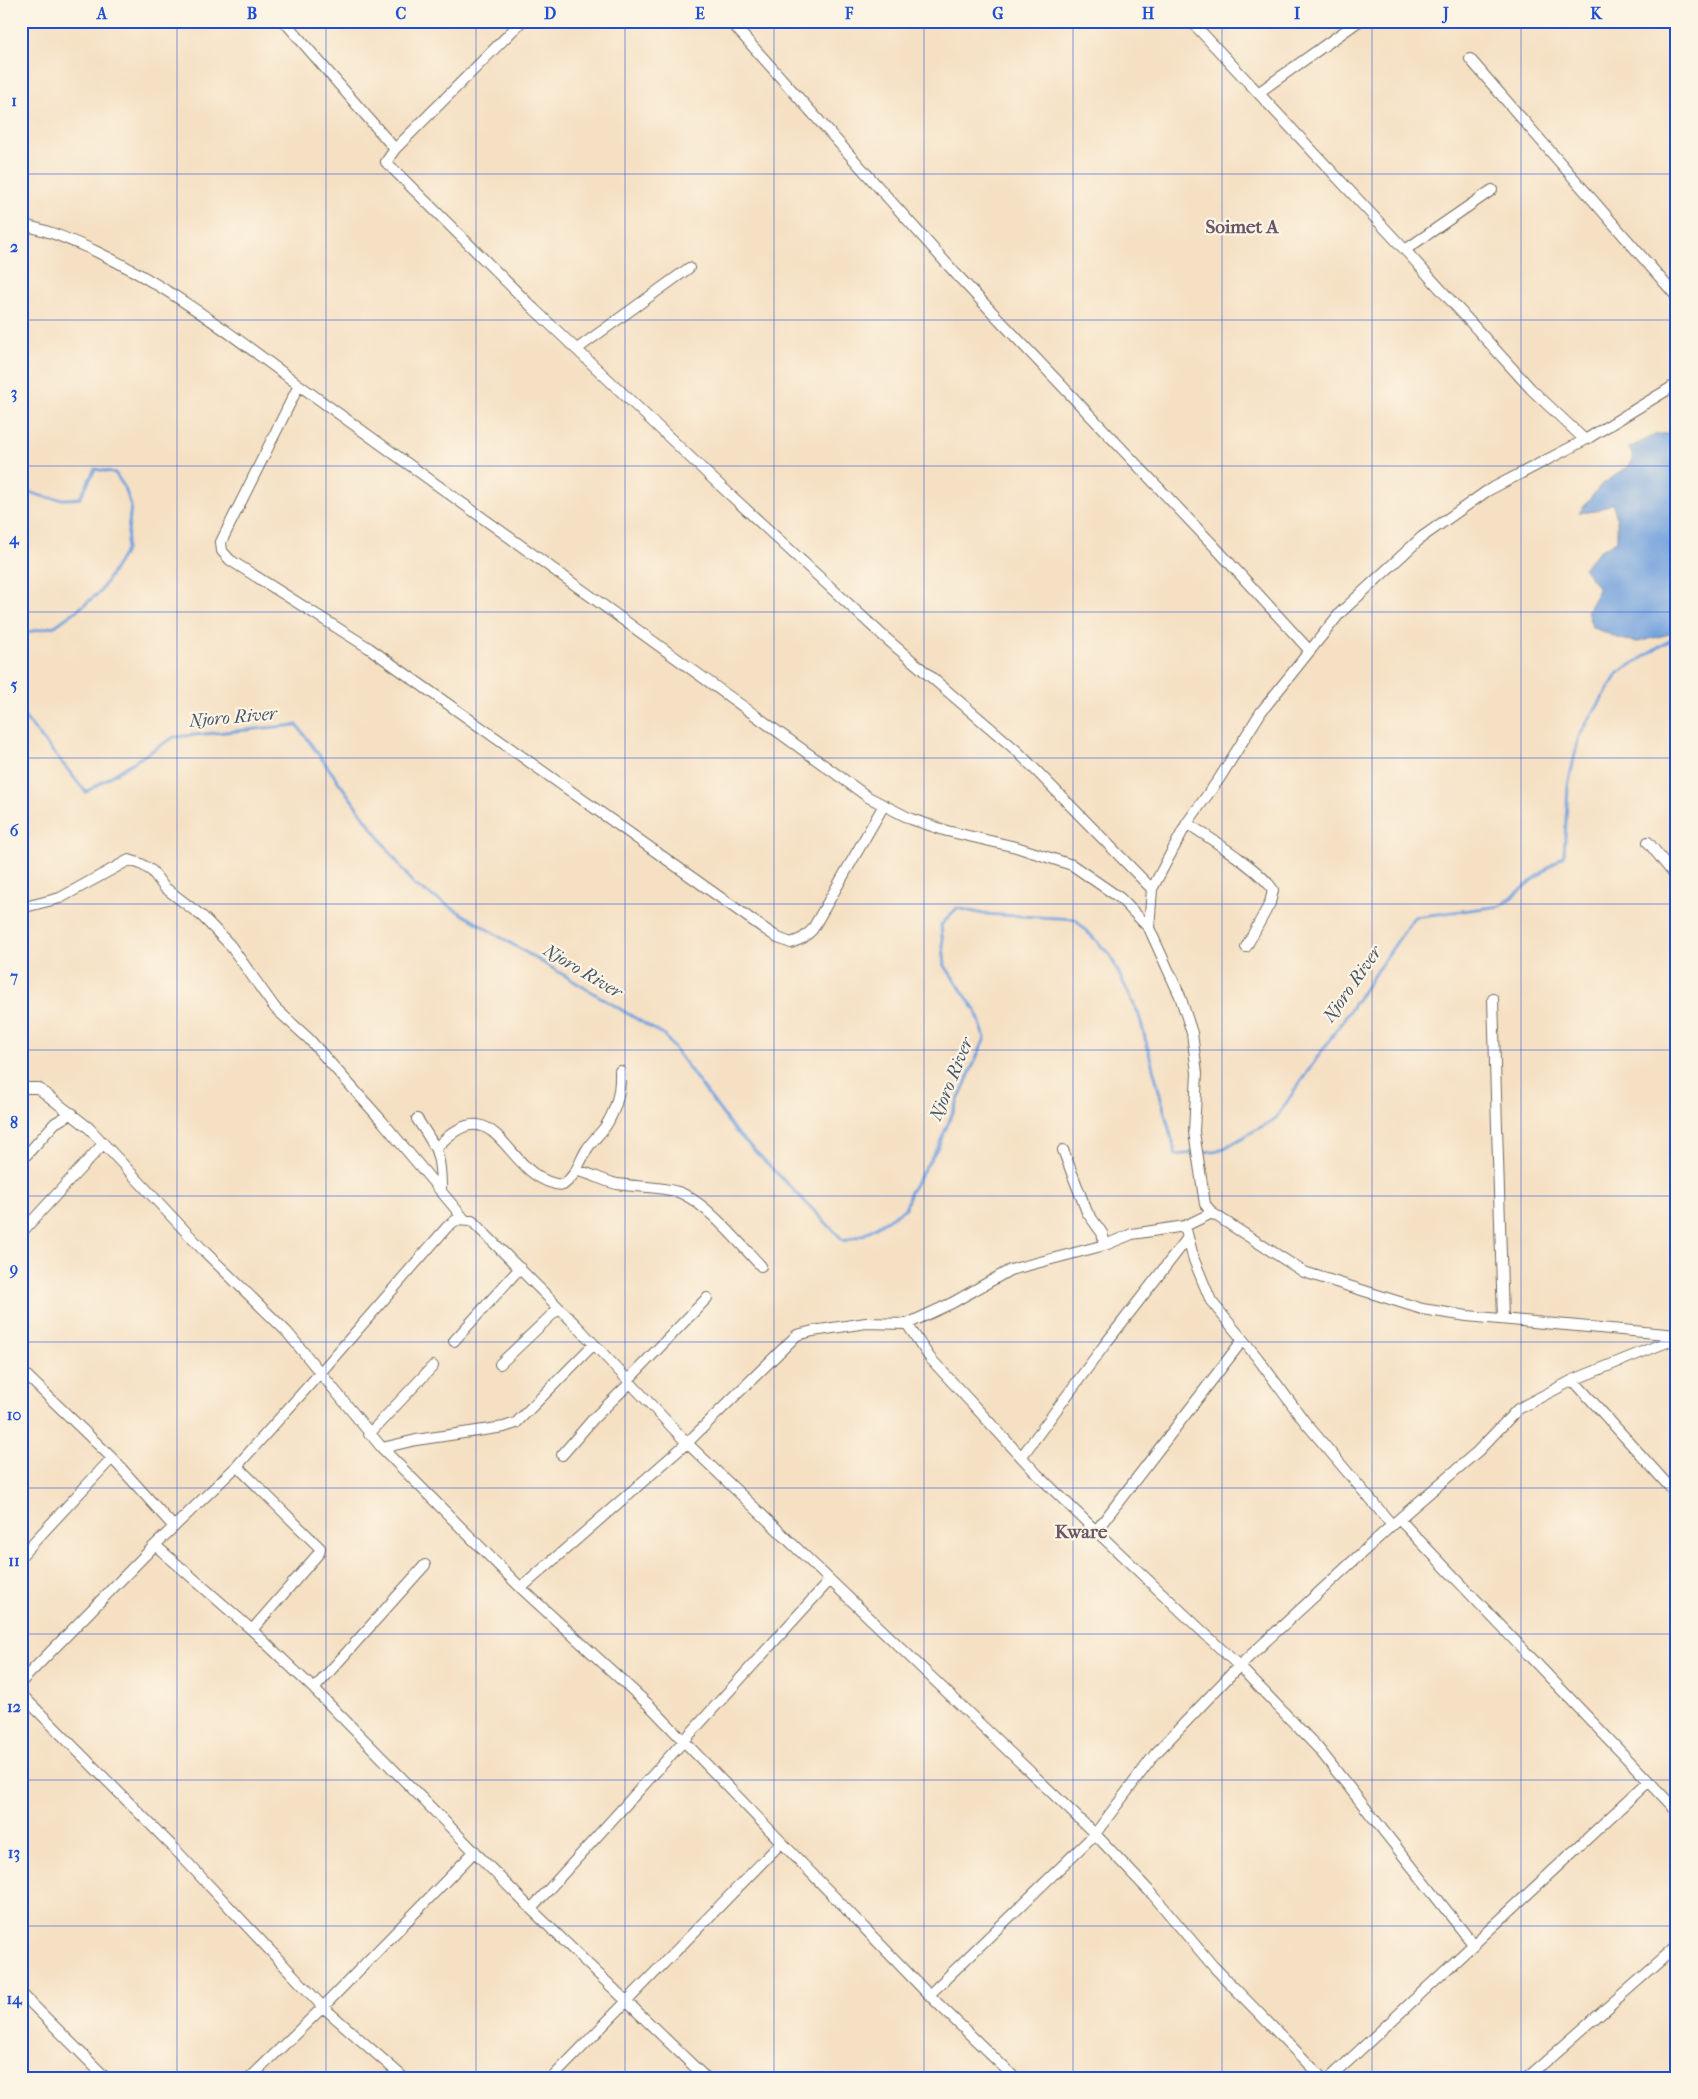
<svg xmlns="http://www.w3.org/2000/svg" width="1698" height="2099" viewBox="0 0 1698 2099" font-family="'IM FELL French Canon',serif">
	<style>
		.water { fill: #75a3de; stroke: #506784 }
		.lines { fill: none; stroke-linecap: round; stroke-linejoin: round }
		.stream { stroke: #75a3de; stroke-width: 3 }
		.street-casing { stroke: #726a60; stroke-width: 12 }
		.street { stroke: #fff; stroke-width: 10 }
		.grid { fill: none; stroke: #1d4ed8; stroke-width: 1; stroke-opacity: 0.55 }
		.labels { text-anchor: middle; stroke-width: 4.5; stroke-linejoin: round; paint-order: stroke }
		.water-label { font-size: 18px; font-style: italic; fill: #45556a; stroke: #fcf5e5 }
		.quarter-label { font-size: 19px; font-weight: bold; fill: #6a5667; stroke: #fcf5e5 }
		.neatline { fill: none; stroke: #1d4ed8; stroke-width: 2 }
		.grid-label { font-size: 16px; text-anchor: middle; font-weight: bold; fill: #1d4ed8 }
	</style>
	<rect width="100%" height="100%" fill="#fcf5e5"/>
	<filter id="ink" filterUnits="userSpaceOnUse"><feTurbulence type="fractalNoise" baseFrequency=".02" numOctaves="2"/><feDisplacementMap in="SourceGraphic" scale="10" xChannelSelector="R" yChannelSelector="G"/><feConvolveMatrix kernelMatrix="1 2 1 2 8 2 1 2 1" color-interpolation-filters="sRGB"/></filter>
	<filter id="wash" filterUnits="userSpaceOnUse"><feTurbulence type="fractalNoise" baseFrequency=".0096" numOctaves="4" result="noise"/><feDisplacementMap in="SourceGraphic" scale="20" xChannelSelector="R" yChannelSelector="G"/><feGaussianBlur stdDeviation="1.12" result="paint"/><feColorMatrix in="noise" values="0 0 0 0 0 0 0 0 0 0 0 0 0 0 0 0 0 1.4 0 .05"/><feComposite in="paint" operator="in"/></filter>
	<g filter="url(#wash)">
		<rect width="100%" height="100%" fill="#f5e0c3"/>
		<path class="water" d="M1657,434H1674L1677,437V632L1638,642L1620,639L1592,627L1587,611L1596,595L1598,587L1583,568L1599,551L1617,541V519L1613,503L1595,511L1579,513L1600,486L1629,466L1634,458L1629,448Z"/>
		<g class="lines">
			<path class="stream" d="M21,488C40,498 59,501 80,498L95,469L115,473L125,488L131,506L126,550L100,592L80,608L55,626L28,632L21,636
				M21,713L86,792L174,737L297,725L414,885L665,1036L735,1131L844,1241L865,1234L906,1208L910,1192L938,1147L985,1038L976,1011L945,966L941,925L957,908L983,914L1075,919L1110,955L1139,1015L1176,1155L1221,1150L1275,1119L1414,917L1501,906L1564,855L1568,786L1579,736L1618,673L1677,636
				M1519,2078L1536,2063"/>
		</g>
	</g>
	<g filter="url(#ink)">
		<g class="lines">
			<g class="street-casing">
				<path id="street" d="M284,21L395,149
					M522,21L395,149L386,162L534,309L712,478L881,634L1017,751L1152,889
					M730,21L956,274L1214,546L1310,651
					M1191,21L1405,250L1531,389L1585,440
					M1470,59L1677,297
					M1258,93L1359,21
					M21,225C46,229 70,240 93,250C167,285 234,336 299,385L868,797L911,819L947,831L1016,847L1072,865L1120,898L1149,928L1180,996L1192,1033L1197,1073L1194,1132L1205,1204L1212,1213L1304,1272L1422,1309L1467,1316L1677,1335
					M1405,250L1492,190
					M577,349L689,268
					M299,385L221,542L222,551L230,560L369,648L759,925L778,938L791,943L803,938L812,930L884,805
					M1187,823C1208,837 1262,871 1273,890L1270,903L1246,947
					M1648,842L1677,878
					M21,908L60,898L129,860L141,864L152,871L164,887L203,917L230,945L275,1008L309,1039L382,1121L465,1220
					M1149,928L1152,889L1187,823L1219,779L1261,712L1340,613L1422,537L1487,491L1585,440L1677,384
					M1493,999L1503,1319
					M21,1088H38L89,1128L203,1250L287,1332L382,1448L521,1588L650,1706L929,1995L1015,2078
					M417,1119C437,1148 441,1154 441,1190
					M437,1147C499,1081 505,1182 563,1185C577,1175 579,1162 587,1149C592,1141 599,1135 605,1127C616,1110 621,1092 620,1071
					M1063,1150L1087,1212L1102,1233L1105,1245
					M21,1161L55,1123L72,1113
					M577,1171C591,1173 603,1181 617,1184C637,1187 658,1186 678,1192C705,1201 741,1245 761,1266
					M1185,1226L1194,1260L1211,1301L1256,1356L1305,1422L1392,1525
					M21,1233L103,1144
					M907,1324L930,1358L1037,1474L1096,1531L1239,1666L1318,1748L1473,1944
					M454,1341L520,1268
					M500,1364L559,1308
					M21,1370L112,1458L174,1527
					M628,1380L707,1298
					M1573,1380L1677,1495
					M369,1434L433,1366
					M382,1448L416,1440L504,1427L516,1423L594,1344
					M562,1455L594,1418L630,1383
					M1022,1456L1106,1343L1187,1239
					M237,1466L320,1548L319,1553L252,1630
					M1400,1520L1677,1811
					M1096,1531L1242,1341
					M155,1545L252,1630L314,1689L531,1909L706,2078
					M21,1556L112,1458
					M521,1588L687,1443L797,1335L813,1331L866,1323L907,1324L952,1303L1010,1270L1105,1245L1132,1234L1185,1226L1212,1213
					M21,1682L155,1545L237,1466L320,1373L447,1227L456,1220L472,1221L576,1325L687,1443L1095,1834L1153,1895L1213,1966L1322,2078
					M314,1689L425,1565
					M21,1694L172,1846L323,2007L404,2078
					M531,1909L830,1580
					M21,1993L106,2078
					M929,1995L1095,1834L1155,1754L1239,1666L1392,1525L1478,1451L1518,1409L1573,1380L1677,1338
					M250,2078L323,2007L475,1851
					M552,2078L781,1843
					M1330,2078L1648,1782
					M1527,2078L1677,1946"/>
			</g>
			<use href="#street" class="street"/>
		</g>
	</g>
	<path class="grid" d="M177,21V2078M326,21V2078M476,21V2078M625,21V2078M774,21V2078M924,21V2078M1073,21V2078M1222,21V2078M1372,21V2078M1521,21V2078M21,174H1677M21,320H1677M21,466H1677M21,612H1677M21,758H1677M21,904H1677M21,1050H1677M21,1196H1677M21,1342H1677M21,1488H1677M21,1634H1677M21,1780H1677M21,1926H1677"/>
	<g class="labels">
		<g class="water-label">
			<text transform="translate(233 717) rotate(-5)" y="6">Njoro River</text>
			<text transform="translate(583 971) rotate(31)" y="6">Njoro River</text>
			<text transform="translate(1352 984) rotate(-55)" y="6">Njoro River</text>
			<text transform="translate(951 1079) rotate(-68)" y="6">Njoro River</text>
		</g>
		<g class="quarter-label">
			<text x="1242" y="233">Soimet A</text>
			<text x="1081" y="1538">Kware</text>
		</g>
	</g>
	<rect width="1698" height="2099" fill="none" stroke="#fcf5e5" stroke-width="55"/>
	<rect x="28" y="28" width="1642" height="2044" class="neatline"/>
	<g class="grid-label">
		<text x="102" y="19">A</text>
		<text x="252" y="19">B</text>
		<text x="401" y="19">C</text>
		<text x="550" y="19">D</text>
		<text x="700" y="19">E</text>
		<text x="849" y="19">F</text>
		<text x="998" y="19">G</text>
		<text x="1148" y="19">H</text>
		<text x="1297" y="19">I</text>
		<text x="1446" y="19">J</text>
		<text x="1596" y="19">K</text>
		<text x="14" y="106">1</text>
		<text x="14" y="252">2</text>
		<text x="14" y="398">3</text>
		<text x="14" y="544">4</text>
		<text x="14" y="690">5</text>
		<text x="14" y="836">6</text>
		<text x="14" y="982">7</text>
		<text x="14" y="1128">8</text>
		<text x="14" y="1274">9</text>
		<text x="14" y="1420">10</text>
		<text x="14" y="1566">11</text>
		<text x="14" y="1712">12</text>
		<text x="14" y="1858">13</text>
		<text x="14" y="2004">14</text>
	</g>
</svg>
